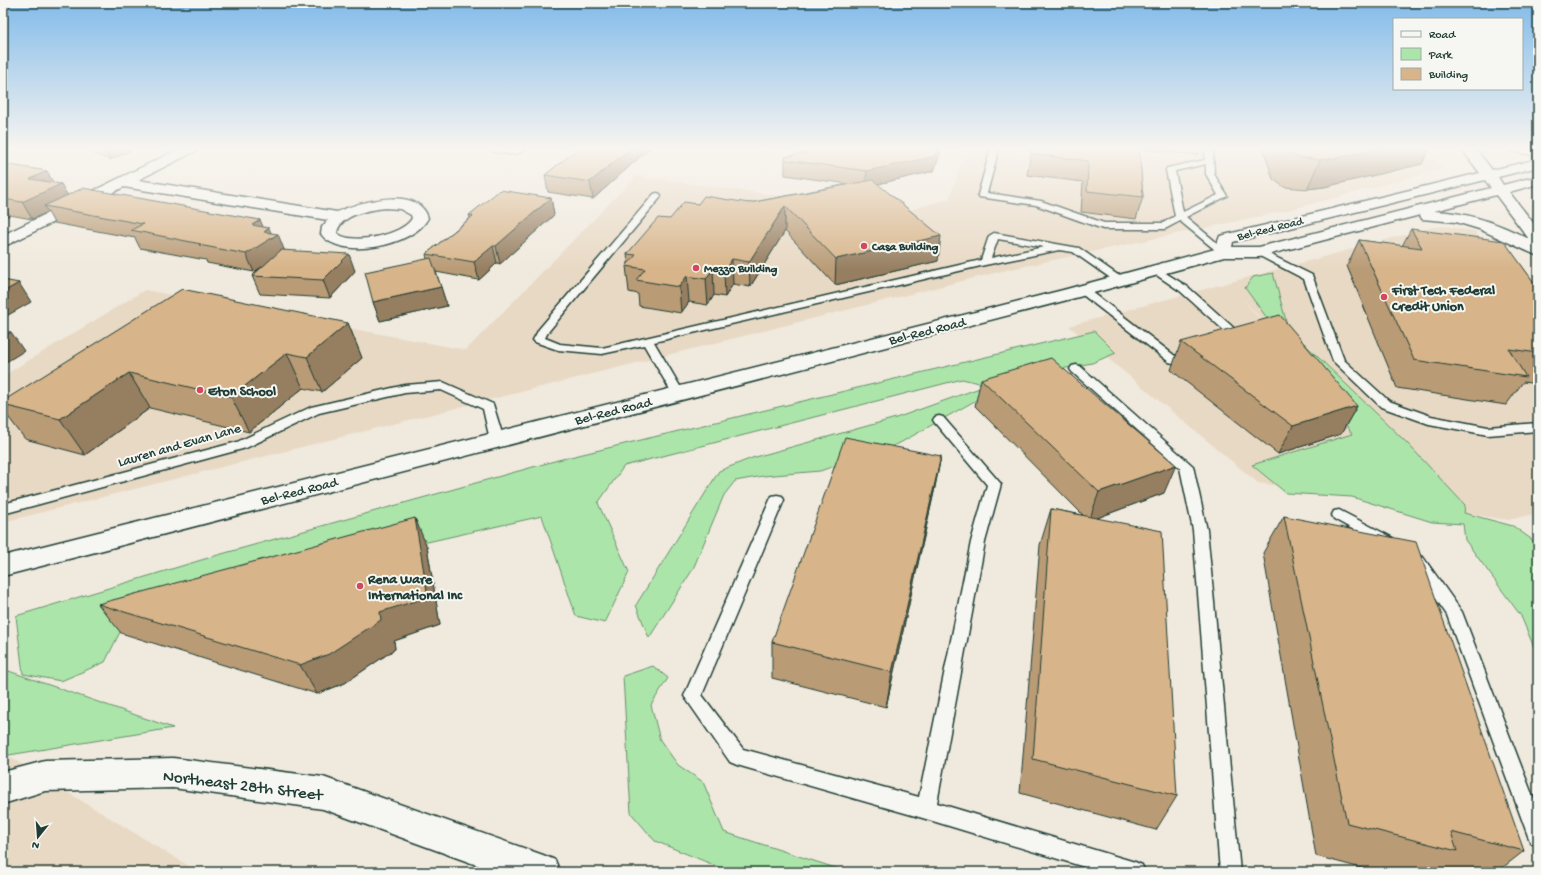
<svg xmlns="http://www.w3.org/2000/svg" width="1541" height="875" viewBox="0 0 1541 875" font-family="'Gochi Hand',sans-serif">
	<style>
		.built { fill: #e8d9c4 }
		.green { fill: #ace5a9; stroke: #66916e }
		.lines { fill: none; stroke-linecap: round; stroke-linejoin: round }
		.lane-casing { stroke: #1f3d34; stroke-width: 3 }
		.street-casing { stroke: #1f3d34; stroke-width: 3 }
		.secondary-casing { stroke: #1f3d34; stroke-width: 3 }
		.lane { fill: #f6f6f2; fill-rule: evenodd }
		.street { fill: #f6f6f2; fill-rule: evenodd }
		.secondary { fill: #f6f6f2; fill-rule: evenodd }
		.wall { fill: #b99b76; stroke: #1f3d34 }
		.shaded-wall { fill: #967e60; stroke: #1f3d34 }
		.building { fill: #d7b489; stroke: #1f3d34 }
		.poi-dot { fill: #d1495b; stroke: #f6f6f2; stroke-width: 1.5 }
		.labels { text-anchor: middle; stroke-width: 4; stroke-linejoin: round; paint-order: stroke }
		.far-street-label { font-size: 12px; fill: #1f3d34; stroke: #f6f6f2 }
		.far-poi-label { font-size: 12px; font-weight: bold; fill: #1f3d34; stroke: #f6f6f2; text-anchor: start }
		.poi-label { font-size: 14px; font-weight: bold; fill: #1f3d34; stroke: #f6f6f2; text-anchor: start }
		.street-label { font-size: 14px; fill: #1f3d34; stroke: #f6f6f2 }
		.near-street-label { font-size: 17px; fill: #1f3d34; stroke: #f6f6f2 }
	</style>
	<rect width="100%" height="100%" fill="#f0e9dd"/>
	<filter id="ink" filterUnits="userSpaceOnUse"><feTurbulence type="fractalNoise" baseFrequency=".025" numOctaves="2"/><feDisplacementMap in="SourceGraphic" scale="8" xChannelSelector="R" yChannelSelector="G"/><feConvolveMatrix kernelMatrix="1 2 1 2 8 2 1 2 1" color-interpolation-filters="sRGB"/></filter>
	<g filter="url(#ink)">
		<path class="built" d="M967,148H1428L1443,169L1285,211L1006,270L3,522V376L145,290L466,350L636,176L901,212L949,199Z
			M1444,226L1475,231L1538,324V513L1508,520L1436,509L1240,296L1418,504L1258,483L1069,326L1433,227Z
			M3,753L197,871L200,872H3Z"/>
		<path class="green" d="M1273,273L1288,328L1407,443L1465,505L1464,513L1513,526L1538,544V657L1521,616L1465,540L1463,524L1432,522L1352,497L1286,493L1252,465L1352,434L1245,288L1253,277Z
			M1094,331L1116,353L1092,363L1040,373L980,398L898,444L820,471L763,476L735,481L724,495L693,569L649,638L636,605L719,471L752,458L896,418L988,385L962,379L624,466L598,503L629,572L605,623L576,616L542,516L238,585L121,630L105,662L61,681L23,674L16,616L218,555L558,460Z
			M653,666L668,678L651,705L660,740L678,765L703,782L724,832L848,872H731L655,841L631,813L623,676Z
			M3,669L173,728L3,756Z"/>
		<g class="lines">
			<g class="lane-casing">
				<path id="lane" d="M991,148H999L987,193L1041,201L1104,223H1163L1175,216L1166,170L1167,168L1205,160V148H1213L1214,174L1227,196L1186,217L1228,252L1223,255L1220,254L1180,221L1165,229H1103L1036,205L979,197L978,195ZM1206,164V174L1218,195L1183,212L1175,171Z
					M657,193L660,194L661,196L660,198L548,332L545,338L560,344L602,348L981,260L989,236L994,233L1079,248L1125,280L1124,282H1116L1073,252L1059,250L985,265L654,342L684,393L682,396H674L672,393L644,345L602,354L558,350L535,342L533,340L539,329L654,194ZM998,239L1044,247L991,258Z
					M1259,249L1312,275L1344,360L1389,401L1431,416L1488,427L1538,423V431L1488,435L1429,424L1381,407L1333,361L1304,279L1256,254L1254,252Z
					M1156,267L1188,287L1245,338L1247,340L1245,342H1237L1180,291L1152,272L1151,270L1152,268Z
					M1083,287L1087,288L1175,356L1191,352L1195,353L1197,355L1195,357L1173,363L1169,362L1079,292L1078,290Z
					M1076,365L1080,366L1193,466L1207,530L1240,872H1220L1193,530L1180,468L1072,372L1070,369L1072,366Z
					M443,382L493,404L504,440L502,443L497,444L492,443L490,440L483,409L441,390L405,393L319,413L246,448L3,514V504L237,442L311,407L405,385Z
					M939,416L943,417L1001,484L985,542L937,803L1135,862L1142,865L1145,872H1101L926,819L737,765L730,762L684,696L770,500L772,496L777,495L782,496L784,500L702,695L743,749L919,797L971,542L987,485L935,423L933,420L935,417Z
					M1339,510L1393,538L1395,542L1393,546L1388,548L1383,546L1334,519L1332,515L1334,511Z
					M1418,555L1423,557L1462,612L1538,810V846L1531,843L1528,836L1447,615L1410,561L1413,557Z"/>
			</g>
			<g class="street-casing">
				<path id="street" d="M181,148H198L196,151L138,180L337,212C359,202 418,185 428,218C414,246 340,261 321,234L322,227L328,220L124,187L9,244L3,246V235ZM385,208L400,209L411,215L412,218C404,235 351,246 337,233C340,214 370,210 385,208Z
					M490,148H526C519,158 502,153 492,151Z
					M173,758L323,777L543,855L555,860L560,872H496L323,809L173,788L45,791L3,804V772L45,761Z"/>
			</g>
			<g class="secondary-casing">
				<path id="secondary" d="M1461,148H1475L1492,170L1538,159V167L1498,177L1503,185L1538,176V184L1509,192L1538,229V256L1479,229L1456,222L1422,219L1420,215L1259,257H1224L1075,298L3,576V556L1063,290L1215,249L1220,236L1480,173ZM1485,180L1491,188L1259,247H1232L1233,242ZM1496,195L1529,239C1500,224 1468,212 1434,211Z
					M1509,148H1538V156L1511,151Z"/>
			</g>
			<use href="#lane" class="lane"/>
			<use href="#street" class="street"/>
			<use href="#secondary" class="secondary"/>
		</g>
		<path class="wall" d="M79,148H135L110,160Z
			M579,148H650L593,199L548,192L545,175Z
			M829,148H942L934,171L878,184L938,261L835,285L785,231L750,287L733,284L725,297L714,295L708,305L689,302L681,313L639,306L638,294L629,292L626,266L628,264L627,254L670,219L698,204L749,203L848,184L785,175V157Z
			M1032,148H1201L1198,155L1139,149L1143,197L1136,219L1081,212L1083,182L1027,175Z
			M1263,148H1430L1422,164L1324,187L1307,189L1284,187L1273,179Z
			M3,164L47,171L53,183L61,184L67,195L260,220L263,227L271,233L284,250L355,271L330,298L260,294L252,276L261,267L254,272L207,263L206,260L140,248L135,238L54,223L48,212L32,219L10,215L3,217Z
			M551,198L554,215L500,264L497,263L479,280L436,272L447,306L380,321L373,302L427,259L426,254L470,218L469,215Z
			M1411,229L1538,288V384L1523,382L1506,405L1397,388L1347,266L1359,240L1402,246Z
			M348,323L362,358L322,392L303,388L249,432L150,408L85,455L25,439L3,410V401Z
			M1181,342L1357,406L1341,434L1278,454L1171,370Z
			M981,379L1164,493L1097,518L1177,796L1156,830L1020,793L1040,545L1051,509L1083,515L975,406Z
			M941,456L934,492L886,707L772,678V642Z
			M1284,516L1524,851L1497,872H1443L1435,870L1432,872H1376L1316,856L1263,553Z
			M427,547L440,625L394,641L395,649L345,683L317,694L121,633L98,604Z"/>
		<path class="shaded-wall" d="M103,148H135L110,160Z
			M631,148H650L593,199L590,182Z
			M939,148H942L934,171L865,187L867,171Z
			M1382,148H1430L1422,164L1324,187L1307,189L1320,160Z
			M47,171L55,186L61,184L70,200L44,206L48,212L32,219L22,202L30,179Z
			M551,198L554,215L500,264L496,246Z
			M3,204L10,215L4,218L3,216Z
			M785,206V231L750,287L749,262Z
			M260,220L265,231L269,228L273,237L278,234L285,252L254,272L246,254L252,225Z
			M941,236L938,261L835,285L836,259Z
			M493,246L497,263L479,280L474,262Z
			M349,254L355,271L330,298L323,280Z
			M732,259L733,284L725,297L724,271Z
			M713,269L714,295L708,305L706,279Z
			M687,276L689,302L681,313L679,287Z
			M19,283L31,302L3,318V292Z
			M441,287L447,306L380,321L373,302Z
			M348,323L362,358L322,392L307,357Z
			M11,332L24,351L3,364V337Z
			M287,353L303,388L249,432L231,397Z
			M129,373L150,408L85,455L60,419Z
			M1357,406L1341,434L1278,454L1293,426Z
			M941,456L934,492L886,707L892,672Z
			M1176,465L1164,493L1089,521L1099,492Z
			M415,518L427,547L440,625L394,641L395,649L345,683L317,694L300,665L380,612Z"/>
		<path class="building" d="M579,148H631L590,182L545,175Z
			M829,148H939L936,156L867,171L786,160L785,157Z
			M1033,148H1139L1143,197L1087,191L1088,161L1032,154Z
			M1284,148H1382L1337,158L1320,160L1297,157L1285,150Z
			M3,164L47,171L30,179L61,184L22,202L3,199Z
			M873,180L941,236L836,259L785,206L749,262L732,259L724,271L713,269L706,279L687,276L679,287L636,280L645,269L626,266L636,255L627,254L658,218L670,219L684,202L698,204L704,196L749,203Z
			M83,188L260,220L252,225L269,228L264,232L278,234L246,254L199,245L201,244L131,230L143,224L44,206Z
			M500,190L551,198L496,246H493L474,262L426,254L473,216L469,215Z
			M1411,229L1504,241L1538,288V353L1509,349L1526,377L1414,360L1359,240L1422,248Z
			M281,250L349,254L323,280L252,276Z
			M431,258L441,287L373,302L365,272Z
			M3,280L19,283L3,292Z
			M182,289L348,323L307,357L287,353L231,397L129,373L60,419L3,405V401Z
			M1280,315L1357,406L1293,426L1181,342Z
			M3,331L11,332L3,337Z
			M1051,358L1176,465L1099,492L981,379Z
			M845,437L941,456L892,672L772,642Z
			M1051,509L1162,531L1177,796L1033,759Z
			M1284,516L1416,542L1524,851L1451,832L1457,851L1347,823Z
			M415,518L428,597L380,612L381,620L329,654L300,665L98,604Z"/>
	</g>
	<linearGradient id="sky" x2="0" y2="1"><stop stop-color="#83bbea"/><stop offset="0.55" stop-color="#f8f5f0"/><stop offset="1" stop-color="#f8f5f0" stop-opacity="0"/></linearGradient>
	<rect width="1541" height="270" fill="url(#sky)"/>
	<g class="poi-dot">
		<circle cx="864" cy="246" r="4"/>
		<circle cx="696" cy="268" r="4"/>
		<circle cx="1384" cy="297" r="4"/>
		<circle cx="200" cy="390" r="4"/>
		<circle cx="360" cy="586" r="4"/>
	</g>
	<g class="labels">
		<g class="far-street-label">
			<text transform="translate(1270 228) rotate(-14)" y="4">Bel-Red Road</text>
		</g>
		<g class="far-poi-label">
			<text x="872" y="250">Casa Building</text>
			<text x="704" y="272">Mezzo Building</text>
		</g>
		<g class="poi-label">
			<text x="1392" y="294">First Tech Federal<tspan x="1392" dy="16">Credit Union</tspan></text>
			<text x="208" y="395">Eton School</text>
			<text x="368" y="583">Rena Ware<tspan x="368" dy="16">International Inc</tspan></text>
		</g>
		<g class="street-label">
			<text transform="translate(927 330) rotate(-14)" y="5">Bel-Red Road</text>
			<text transform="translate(613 410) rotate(-14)" y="5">Bel-Red Road</text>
			<text transform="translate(179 444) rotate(-16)" y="5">Lauren and Evan Lane</text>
			<text transform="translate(299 490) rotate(-14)" y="5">Bel-Red Road</text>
		</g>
		<g class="near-street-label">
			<text transform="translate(243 784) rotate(7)" y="6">Northeast 28th Street</text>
		</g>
	</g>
	<rect width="1541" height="875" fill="none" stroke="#f6f6f2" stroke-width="16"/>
	<rect x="8" y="8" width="1525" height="859" fill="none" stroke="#1f3d34" stroke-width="1.5" filter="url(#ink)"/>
	<rect x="1393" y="18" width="130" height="72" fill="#f6f6f2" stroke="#a0aca6"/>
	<rect x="1401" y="31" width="20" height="6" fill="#f6f6f2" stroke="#a0aca6"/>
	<text x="1429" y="38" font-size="12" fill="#1f3d34">Road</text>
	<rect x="1401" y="48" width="20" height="12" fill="#ace5a9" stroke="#a0aca6"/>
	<text x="1429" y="58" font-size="12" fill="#1f3d34">Park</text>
	<rect x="1401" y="68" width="20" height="12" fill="#d7b489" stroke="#a0aca6"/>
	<text x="1429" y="78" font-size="12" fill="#1f3d34">Building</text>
	<g transform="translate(38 837) rotate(197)" stroke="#f6f6f2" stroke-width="3" paint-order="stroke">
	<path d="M0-3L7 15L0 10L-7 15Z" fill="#1f3d34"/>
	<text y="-6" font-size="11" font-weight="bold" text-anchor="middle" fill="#1f3d34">N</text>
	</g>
</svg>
